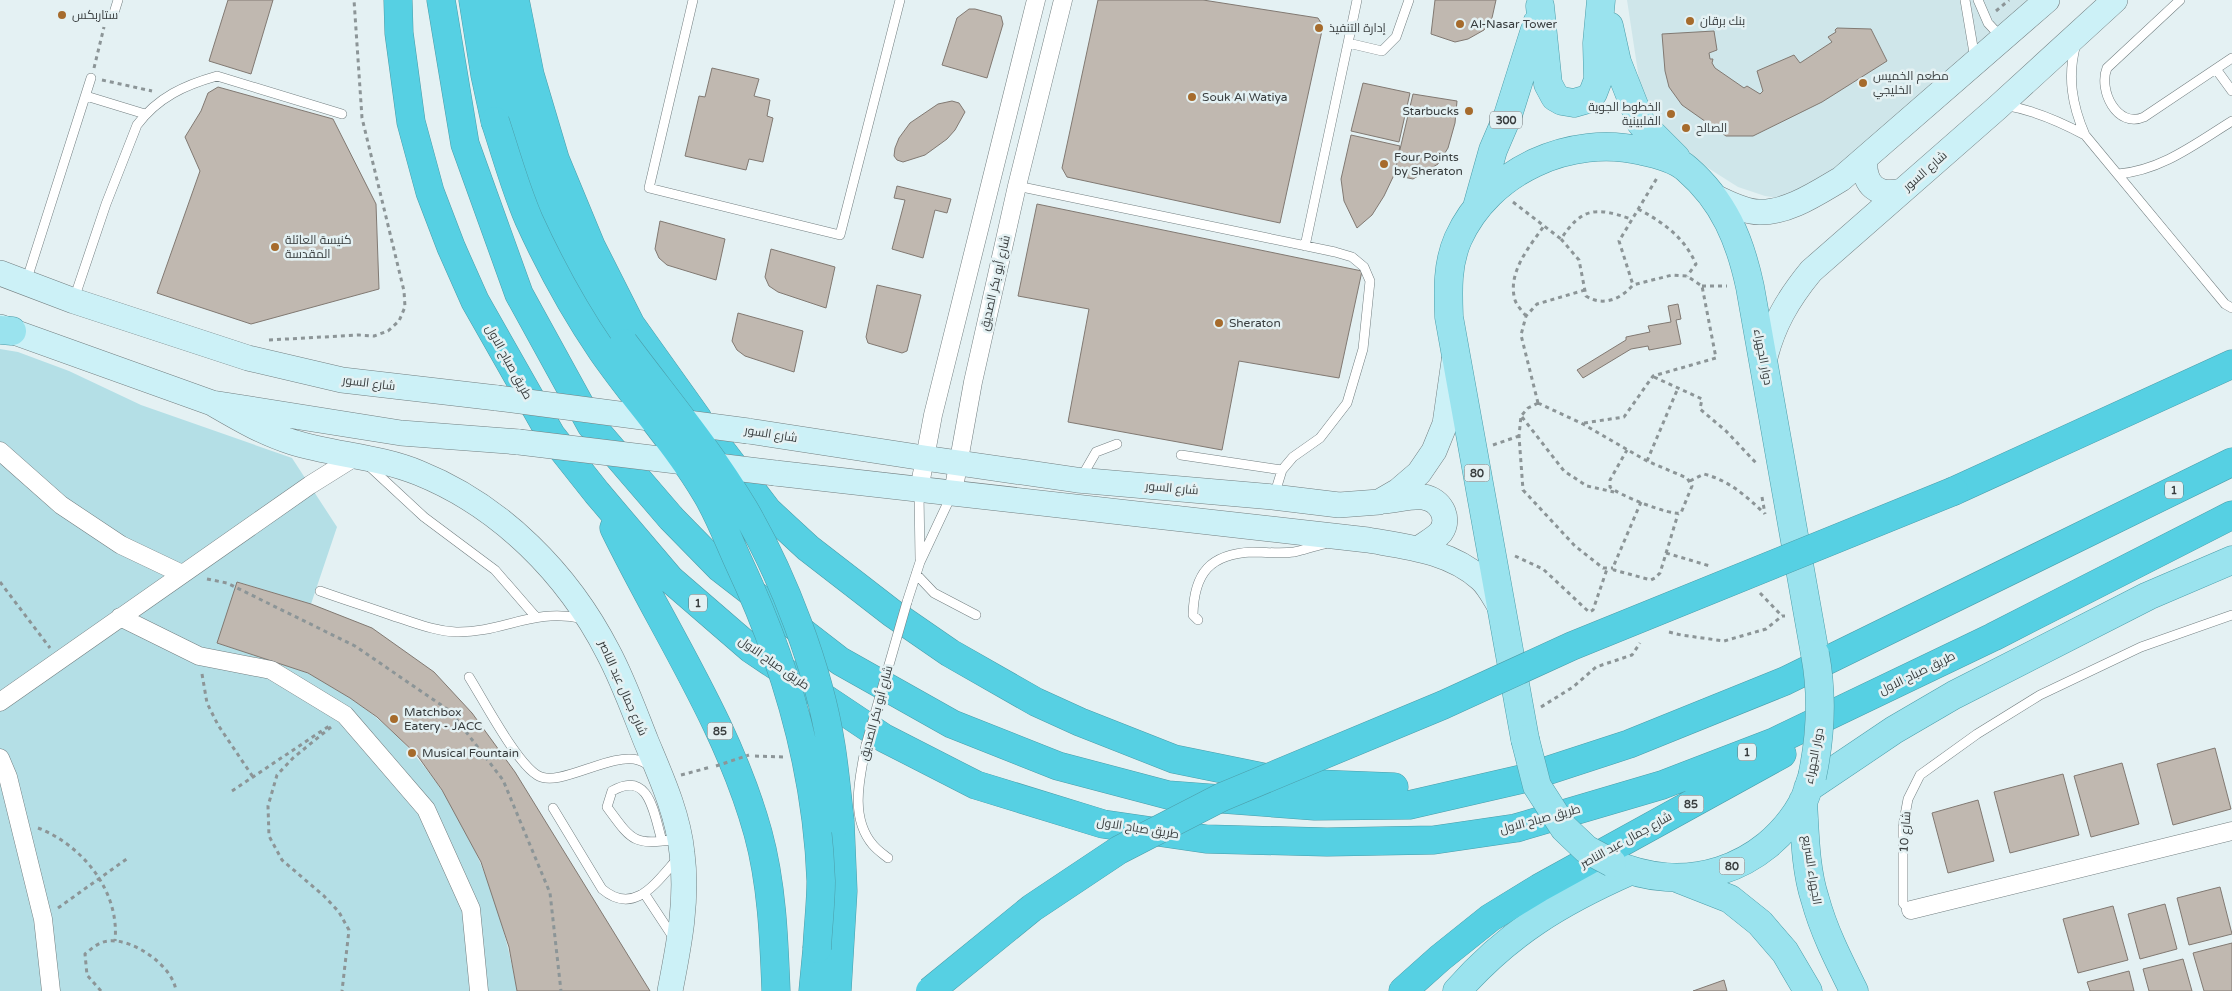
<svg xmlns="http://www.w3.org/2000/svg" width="2232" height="991" viewBox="0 0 2232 991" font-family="'Varela Round',Cairo,sans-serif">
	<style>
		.built { fill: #cfe6ea }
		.green { fill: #b4dfe6 }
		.building { fill: #c0b8b0; stroke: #817972 }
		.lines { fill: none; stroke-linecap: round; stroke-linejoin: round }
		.lane-casing { stroke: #737f81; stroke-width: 10 }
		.street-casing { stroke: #737f81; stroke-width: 19 }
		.secondary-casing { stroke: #737f81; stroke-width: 26 }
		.primary-casing { stroke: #4c9da9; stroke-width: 29 }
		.highway-casing { stroke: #4c9da9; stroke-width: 29 }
		.path { stroke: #8c9597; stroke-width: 3; stroke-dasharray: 4 4; stroke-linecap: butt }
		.lane { stroke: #fff; stroke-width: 9 }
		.street { stroke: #fff; stroke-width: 18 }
		.secondary { stroke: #ccf1f7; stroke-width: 25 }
		.primary { stroke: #9ae3ee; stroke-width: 28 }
		.highway { stroke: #56d0e3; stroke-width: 28 }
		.lane-bridge-casing { stroke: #737f81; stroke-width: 10; stroke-linecap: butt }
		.secondary-bridge-casing { stroke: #737f81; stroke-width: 26; stroke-linecap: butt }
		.primary-bridge-casing { stroke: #4c9da9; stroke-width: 29; stroke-linecap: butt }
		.highway-bridge-casing { stroke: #4c9da9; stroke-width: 29; stroke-linecap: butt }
		.path-bridge { stroke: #8c9597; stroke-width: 3; stroke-dasharray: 4 4; stroke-linecap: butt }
		.lane-bridge { stroke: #fff; stroke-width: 9 }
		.secondary-bridge { stroke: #ccf1f7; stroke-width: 25 }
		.primary-bridge { stroke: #9ae3ee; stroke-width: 28 }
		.highway-bridge { stroke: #56d0e3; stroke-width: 28 }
		.poi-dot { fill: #a66b2c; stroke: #e4f1f3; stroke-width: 2 }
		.labels { text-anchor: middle; stroke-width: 5; stroke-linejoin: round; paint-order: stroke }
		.shield { fill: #e4f1f3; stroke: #6c7374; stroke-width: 1 }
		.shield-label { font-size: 11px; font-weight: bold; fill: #383d3e }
		.poi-label { font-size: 12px; fill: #383d3e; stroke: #e4f1f3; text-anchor: start }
		.street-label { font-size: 12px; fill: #383d3e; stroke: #e4f1f3 }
	</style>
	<rect width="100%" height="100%" fill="#e4f1f3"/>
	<path class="built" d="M1627,0H2029L1823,184L1779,198L1765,196L1738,187L1697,161L1661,131L1644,112Z"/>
	<path class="green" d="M0,349L18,352L69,371L141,405L292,458L337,527L311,604L238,582L218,643C247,653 279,660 307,673C318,678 329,686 340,692C446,756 496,873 517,991H0Z"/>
	<path class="building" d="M228,0H273L251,74L209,61Z
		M1098,0H1203L1318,18L1323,26L1280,223L1067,177L1062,168Z
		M1435,0H1496L1492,18L1484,30L1468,39L1455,42L1431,34Z
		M969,9H975L1001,16L1003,24L987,78L942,65L957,18Z
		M1837,28L1871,29L1887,61L1822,102L1753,136H1726L1682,105L1669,87L1665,71L1662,34L1714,31L1717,50L1709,53L1710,59H1713L1712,63L1715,68L1744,88L1747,86L1760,94L1763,91L1757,71L1794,55L1800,63L1832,42L1828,37L1836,32L1835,30Z
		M712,68L759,79L754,96L770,100L767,116L773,118L763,162L749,159L746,170L685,156L699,96L705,97Z
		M1363,83L1410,93L1399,142L1351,131Z
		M218,87L333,119L376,204L379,289L251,324L157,293L200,171L185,137L201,111L208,93Z
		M1413,94L1457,101L1455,123L1448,148L1438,164L1413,179L1394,175Z
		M952,101L959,103L965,112L955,130L947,139L925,155L903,162L897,160L894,156L895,148L899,138L910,123L938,104Z
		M1351,135L1400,146L1394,175L1384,196L1372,215L1357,228L1344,201L1341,179Z
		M897,186L951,199L947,213L935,210L923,258L892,249L905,200L894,198Z
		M1037,204L1362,271L1339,378L1239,361L1222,450L1068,422L1089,309L1018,296Z
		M660,221L725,239L716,280L667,265L659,258L655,249Z
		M771,249L835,267L826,308L778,292L769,286L765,277Z
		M877,285L921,295L907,351L902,353L868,343L866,337Z
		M1678,304L1681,319L1676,320L1681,344L1649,350L1648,346L1631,349L1583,378L1577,370L1626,340V337L1650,332L1648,326L1671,322L1668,306Z
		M738,313L803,331L794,372L745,356L737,350L732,341Z
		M237,582L311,604L372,628L434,672L472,713L515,772L650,991H517L509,947L481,862L442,790L417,755L396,735L377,717L350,698L308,673L217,643Z
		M2215,748L2231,809L2173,825L2157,764Z
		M2122,763L2139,824L2091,837L2074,776Z
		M2063,774L2079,835L2010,853L1994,792Z
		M1978,800L1994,861L1948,873L1932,813Z
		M2220,887L2232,934L2189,945L2177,898Z
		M2165,904L2177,949L2140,959L2128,914Z
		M2113,906L2128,960L2078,973L2063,919Z
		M2232,943V991H2204L2193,953Z
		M2183,959L2192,991H2149L2143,969Z
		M2129,971L2134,991H2090L2087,982Z
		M1724,980L1727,991H1693Z"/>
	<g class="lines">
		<g class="lane-casing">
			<path id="lane" d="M693,0L649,188L840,235L900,0
				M1357,0L1348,43L1382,51L1396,37L1409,0
				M1965,0L1975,59
				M1978,0L1988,23L2001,37
				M2180,0L2107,68C2098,90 2117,129 2144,117L2232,58
				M113,16L118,0
				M2076,44C2067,76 2072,105 2085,135L2225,304L2232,308
				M2216,69L2232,91
				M86,96L145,114
				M2004,105C2034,110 2059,121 2085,135
				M2118,174C2162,170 2195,144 2232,121
				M1017,186L1335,252L1352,257L1364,267L1370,281L1363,349L1347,403L1320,438L1293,457L1282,470L1274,496
				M1305,246L1348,43
				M26,282L91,78
				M74,299L106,204L137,125C158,97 185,85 217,76L342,114
				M1181,455L1282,470
				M369,466L424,517L495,570L535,616
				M1081,478L1096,452L1117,444
				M919,492L920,559
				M916,574L934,593L976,615
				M320,591C345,600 371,608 396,617C416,623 435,631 456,632C503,633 533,607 584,619
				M907,602L920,562L951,496
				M1198,620L1193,615C1194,573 1210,554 1252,552C1266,552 1280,554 1294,552C1304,550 1314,546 1324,544
				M469,677C484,701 516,762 537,775C558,789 610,752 638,760C643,761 648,765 652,767
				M866,745C860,777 849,817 873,845C877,850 883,854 888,858
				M553,808L602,889C635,917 657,881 679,857
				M662,841C654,815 650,769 612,791L607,807C632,841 633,846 677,839
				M644,893L673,937
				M1911,910L1907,908L1903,903V826L1908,799L1920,775L1977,734L2040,695L2141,647L2232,615"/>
		</g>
		<g class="street-casing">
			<path id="street" d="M0,451L61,505L121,545L182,574
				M919,490L933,415L1036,0
				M953,493L973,382L1017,186L1063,0
				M120,617L199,656L271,670L345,715L426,809L471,909L479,991
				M0,702L310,485L358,455
				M0,758L8,777L43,919L51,991
				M1911,910L2232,831"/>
		</g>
		<g class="secondary-casing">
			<path id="secondary" d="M1865,159C1863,185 1877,197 1902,191
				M1715,197C1728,203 1744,212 1759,212C1788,213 1817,193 1841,179L2047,0
				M0,273L74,301L248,358L342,380L497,398
				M0,327L212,403L401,433L519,442
				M1764,362C1772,326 1788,299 1811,271L1997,108L2115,0
				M212,403C238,418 263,433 292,442C333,455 378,456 419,473C501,506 568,574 608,652C623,680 634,711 646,741C661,777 678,814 682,853C688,900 679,945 670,991
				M748,431L924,458L1077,480L1273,497L1339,505L1379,502L1398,491L1419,473L1434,451L1445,424L1454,361
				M775,473L1368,540C1408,547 1450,551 1481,579C1489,586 1495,599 1501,608
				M1384,501C1396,500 1411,496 1423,497C1440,499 1451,518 1441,532C1435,539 1425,544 1418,549"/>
		</g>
		<g class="primary-casing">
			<path id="primary" d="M1540,6L1548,84L1555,97L1562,101L1574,103L1588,99L1593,93L1598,80L1597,43L1601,0
				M1609,26L1617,62L1641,123L1676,158
				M1477,207L1493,150L1508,115L1537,23
				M0,330L12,331
				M1525,739L1449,317C1448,290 1447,264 1458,239C1489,170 1571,134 1642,151C1657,154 1676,159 1687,169C1724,201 1740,240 1750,287L1815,654
				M1808,788L1894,730L1954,695L2148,596L2232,560
				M1803,801C1805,833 1805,868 1815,899C1824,932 1839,961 1854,991
				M1612,863C1683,896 1765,871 1803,802C1807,794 1809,785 1812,777
				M1679,879L1730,899L1760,923L1785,952L1808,991
				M1457,991C1508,933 1560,902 1630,871"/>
		</g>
		<g class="highway-casing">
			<path id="highway" d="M398,0L399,33L411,122L430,192L451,247L475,301L551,435L597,493L670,579L751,649L884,738L976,785L1103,824L1206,839L1327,842L1434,840L1516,828L1662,785L1774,742L1993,637L2232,515
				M441,0L465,144L519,294L591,425L671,518L720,568L840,661L952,724L1058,766L1168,795L1315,806L1409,805L1522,779L1629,744L1785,681L2232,462
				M473,0L485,75L495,121
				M491,0L517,126L551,214L593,299L624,343
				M515,0L530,75L555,159L591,246L631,325L698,419
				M722,451L768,511L808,548L892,613L950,653L1036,702L1080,722L1174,759L1292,783L1394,787
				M1954,491L2232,364
				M614,528C663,629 728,724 758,833C772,884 774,939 776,991
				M813,991L817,949
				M837,991L843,891L840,821
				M1403,991L1440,958L1490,918L1539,888L1782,754"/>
		</g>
		<path class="path" d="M1996,11L2009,0
			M94,68L104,27
			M102,80L152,91
			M1513,202L1561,239C1582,207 1596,207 1631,219
			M1638,209C1663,222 1684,237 1696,264L1687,276
			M1561,239L1579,260L1586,296C1603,307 1621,299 1633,285L1619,241L1657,178
			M1702,286H1727
			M1526,316C1523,312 1517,306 1515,300C1507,273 1529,247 1544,226
			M269,340L359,335L374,336L388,331L399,321L405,307L404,291L362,118L354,0
			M1654,377L1702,399L1700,409L1726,431L1757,464
			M1538,403L1583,424L1647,461L1687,478L1692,486L1681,513C1671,516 1618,495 1610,487V480L1627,450
			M1538,403L1528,408L1521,416L1519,436L1523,490L1575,546L1603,568H1613
			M1538,403L1521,335L1526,316L1537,304L1585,290
			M1522,417L1564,471L1587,486L1614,492
			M1584,423L1624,417L1653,376L1716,358L1702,286L1687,276L1672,275L1633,285
			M1493,445L1519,436
			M1647,461L1678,388
			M1690,481L1704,474C1730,481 1746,496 1765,514
			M1762,497L1765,514
			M1641,502L1614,565V570L1651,580L1655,578L1660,573L1678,514
			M1666,553L1710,566
			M1515,556L1543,569L1589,612L1593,610L1607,569
			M207,579L227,583L355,646L450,711L503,780L550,893L561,991
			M0,582L50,648
			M1760,593L1782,616
			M1669,632L1681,635L1724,641L1766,629L1782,616H1785
			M202,674L207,703L218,725L253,777
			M1541,707L1573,687L1596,667L1632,655L1640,643
			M331,727L293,758L277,775L268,806L269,836L282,860L324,896L339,912L349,930L342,991
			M755,756L784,757
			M681,775L711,767
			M232,791L329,726
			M38,828C82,845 120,891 115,941
			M58,908L128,858
			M101,991L87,975L85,954C92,948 99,942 108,941C133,938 173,966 176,991"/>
		<use href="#lane" class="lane"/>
		<use href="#street" class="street"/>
		<use href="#secondary" class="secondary"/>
		<use href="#primary" class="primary"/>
		<use href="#highway" class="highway"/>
		<g class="lane-bridge-casing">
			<path id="lane-bridge" d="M866,745L907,602"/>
		</g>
		<g class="secondary-bridge-casing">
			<path id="secondary-bridge" d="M497,398L748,431
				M519,442L775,473"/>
		</g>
		<g class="primary-bridge-casing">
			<path id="primary-bridge" d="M1525,739L1537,786L1564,828L1586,849L1612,863
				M1812,777C1821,735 1823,696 1815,654"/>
		</g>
		<g class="highway-bridge-casing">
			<path id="highway-bridge" d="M495,121C506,154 515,188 529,220C550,266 574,310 602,351C636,400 677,444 707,495C719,515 728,539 738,561C785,661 817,769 821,881C821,903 818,926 817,949
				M624,343C665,398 709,450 744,509C783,575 819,669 831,746C835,771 837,796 840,821
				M930,991L1032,908L1119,850L1222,797L1443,705L1572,646L1954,491"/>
		</g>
		<path class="path-bridge" d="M716,766L749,755"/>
		<use href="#lane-bridge" class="lane-bridge"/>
		<use href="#secondary-bridge" class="secondary-bridge"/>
		<use href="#primary-bridge" class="primary-bridge"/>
		<use href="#highway-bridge" class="highway-bridge"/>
	</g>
	<g class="poi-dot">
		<circle cx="62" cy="15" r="5"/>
		<circle cx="1690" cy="21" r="5"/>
		<circle cx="1460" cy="24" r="5"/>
		<circle cx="1319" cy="28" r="5"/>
		<circle cx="1863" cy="83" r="5"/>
		<circle cx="1192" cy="97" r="5"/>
		<circle cx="1469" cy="111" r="5"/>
		<circle cx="1671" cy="114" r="5"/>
		<circle cx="1686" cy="128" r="5"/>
		<circle cx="1384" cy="164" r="5"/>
		<circle cx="275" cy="247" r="5"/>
		<circle cx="1219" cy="323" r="5"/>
		<circle cx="394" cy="719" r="5"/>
		<circle cx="412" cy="753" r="5"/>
	</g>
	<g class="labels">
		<g class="shield">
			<rect x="1490" y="111.5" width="32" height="17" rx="4"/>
			<rect x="1464.5" y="464.5" width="25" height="17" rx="4"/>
			<rect x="2165" y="481.5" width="18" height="17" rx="4"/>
			<rect x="689" y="594.5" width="18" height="17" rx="4"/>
			<rect x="707.5" y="722.5" width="25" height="17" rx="4"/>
			<rect x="1738" y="743.5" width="18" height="17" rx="4"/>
			<rect x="1678.5" y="795.5" width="25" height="17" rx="4"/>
			<rect x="1719.5" y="857.5" width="25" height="17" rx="4"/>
		</g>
		<g class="shield-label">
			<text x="1506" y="124">300</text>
			<text x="1477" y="477">80</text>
			<text x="2174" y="494">1</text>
			<text x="698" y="607">1</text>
			<text x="720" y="735">85</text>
			<text x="1747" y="756">1</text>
			<text x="1691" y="808">85</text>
			<text x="1732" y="870">80</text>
		</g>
		<g class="poi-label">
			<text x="72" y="19">ستاربكس</text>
			<text x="1700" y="25">بنك برقان</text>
			<text x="1470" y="28">Al-Nasar Tower</text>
			<text x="1329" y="32">إدارة التنفيذ</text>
			<text x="1873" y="80">مطعم الخميس<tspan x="1873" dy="14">الخليجي</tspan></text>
			<text x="1202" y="101">Souk Al Watiya</text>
			<text x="1661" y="111" text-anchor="end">الخطوط الجوية<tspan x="1661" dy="14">الفلبينية</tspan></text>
			<text x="1459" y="115" text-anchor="end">Starbucks</text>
			<text x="1696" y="132">الصالح</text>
			<text x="1394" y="161">Four Points<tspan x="1394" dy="14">by Sheraton</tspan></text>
			<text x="285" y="244">كنيسة العائلة<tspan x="285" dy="14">المقدسة</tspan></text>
			<text x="1229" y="327">Sheraton</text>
			<text x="404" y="716">Matchbox<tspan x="404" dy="14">Eatery - JACC</tspan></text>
			<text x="422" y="757">Musical Fountain</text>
		</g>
		<g class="street-label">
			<text transform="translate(1925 171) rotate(-41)" y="4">شارع السور</text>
			<text transform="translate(995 283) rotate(-77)" y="4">شارع أبو بكر الصديق</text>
			<text transform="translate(1763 357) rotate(79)" y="4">دوار الجهراء</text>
			<text transform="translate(509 362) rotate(61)" y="4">طريق صباح الاول</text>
			<text transform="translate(369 383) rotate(7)" y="4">شارع السور</text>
			<text transform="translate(771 434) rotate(9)" y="4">شارع السور</text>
			<text transform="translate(1172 488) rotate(5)" y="4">شارع السور</text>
			<text transform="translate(774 663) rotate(35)" y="4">طريق صباح الاول</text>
			<text transform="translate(1917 673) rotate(-26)" y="4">طريق صباح الاول</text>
			<text transform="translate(623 688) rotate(66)" y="4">شارع جمال عبد الناصر</text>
			<text transform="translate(876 713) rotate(-75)" y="4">شارع أبو بكر الصديق</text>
			<text transform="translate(1814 756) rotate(-79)" y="4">دوار الجهراء</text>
			<text transform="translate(1540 819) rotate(-15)" y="4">طريق صباح الاول</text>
			<text transform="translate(1138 828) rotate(9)" y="4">طريق صباح الاول</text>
			<text transform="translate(1905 832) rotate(-86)" y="4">شارع 10</text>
			<text transform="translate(1626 840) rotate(-29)" y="4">شارع جمال عبد الناصر</text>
			<text transform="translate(1812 870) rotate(81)" y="4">الجهراء السريع</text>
		</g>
	</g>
</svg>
